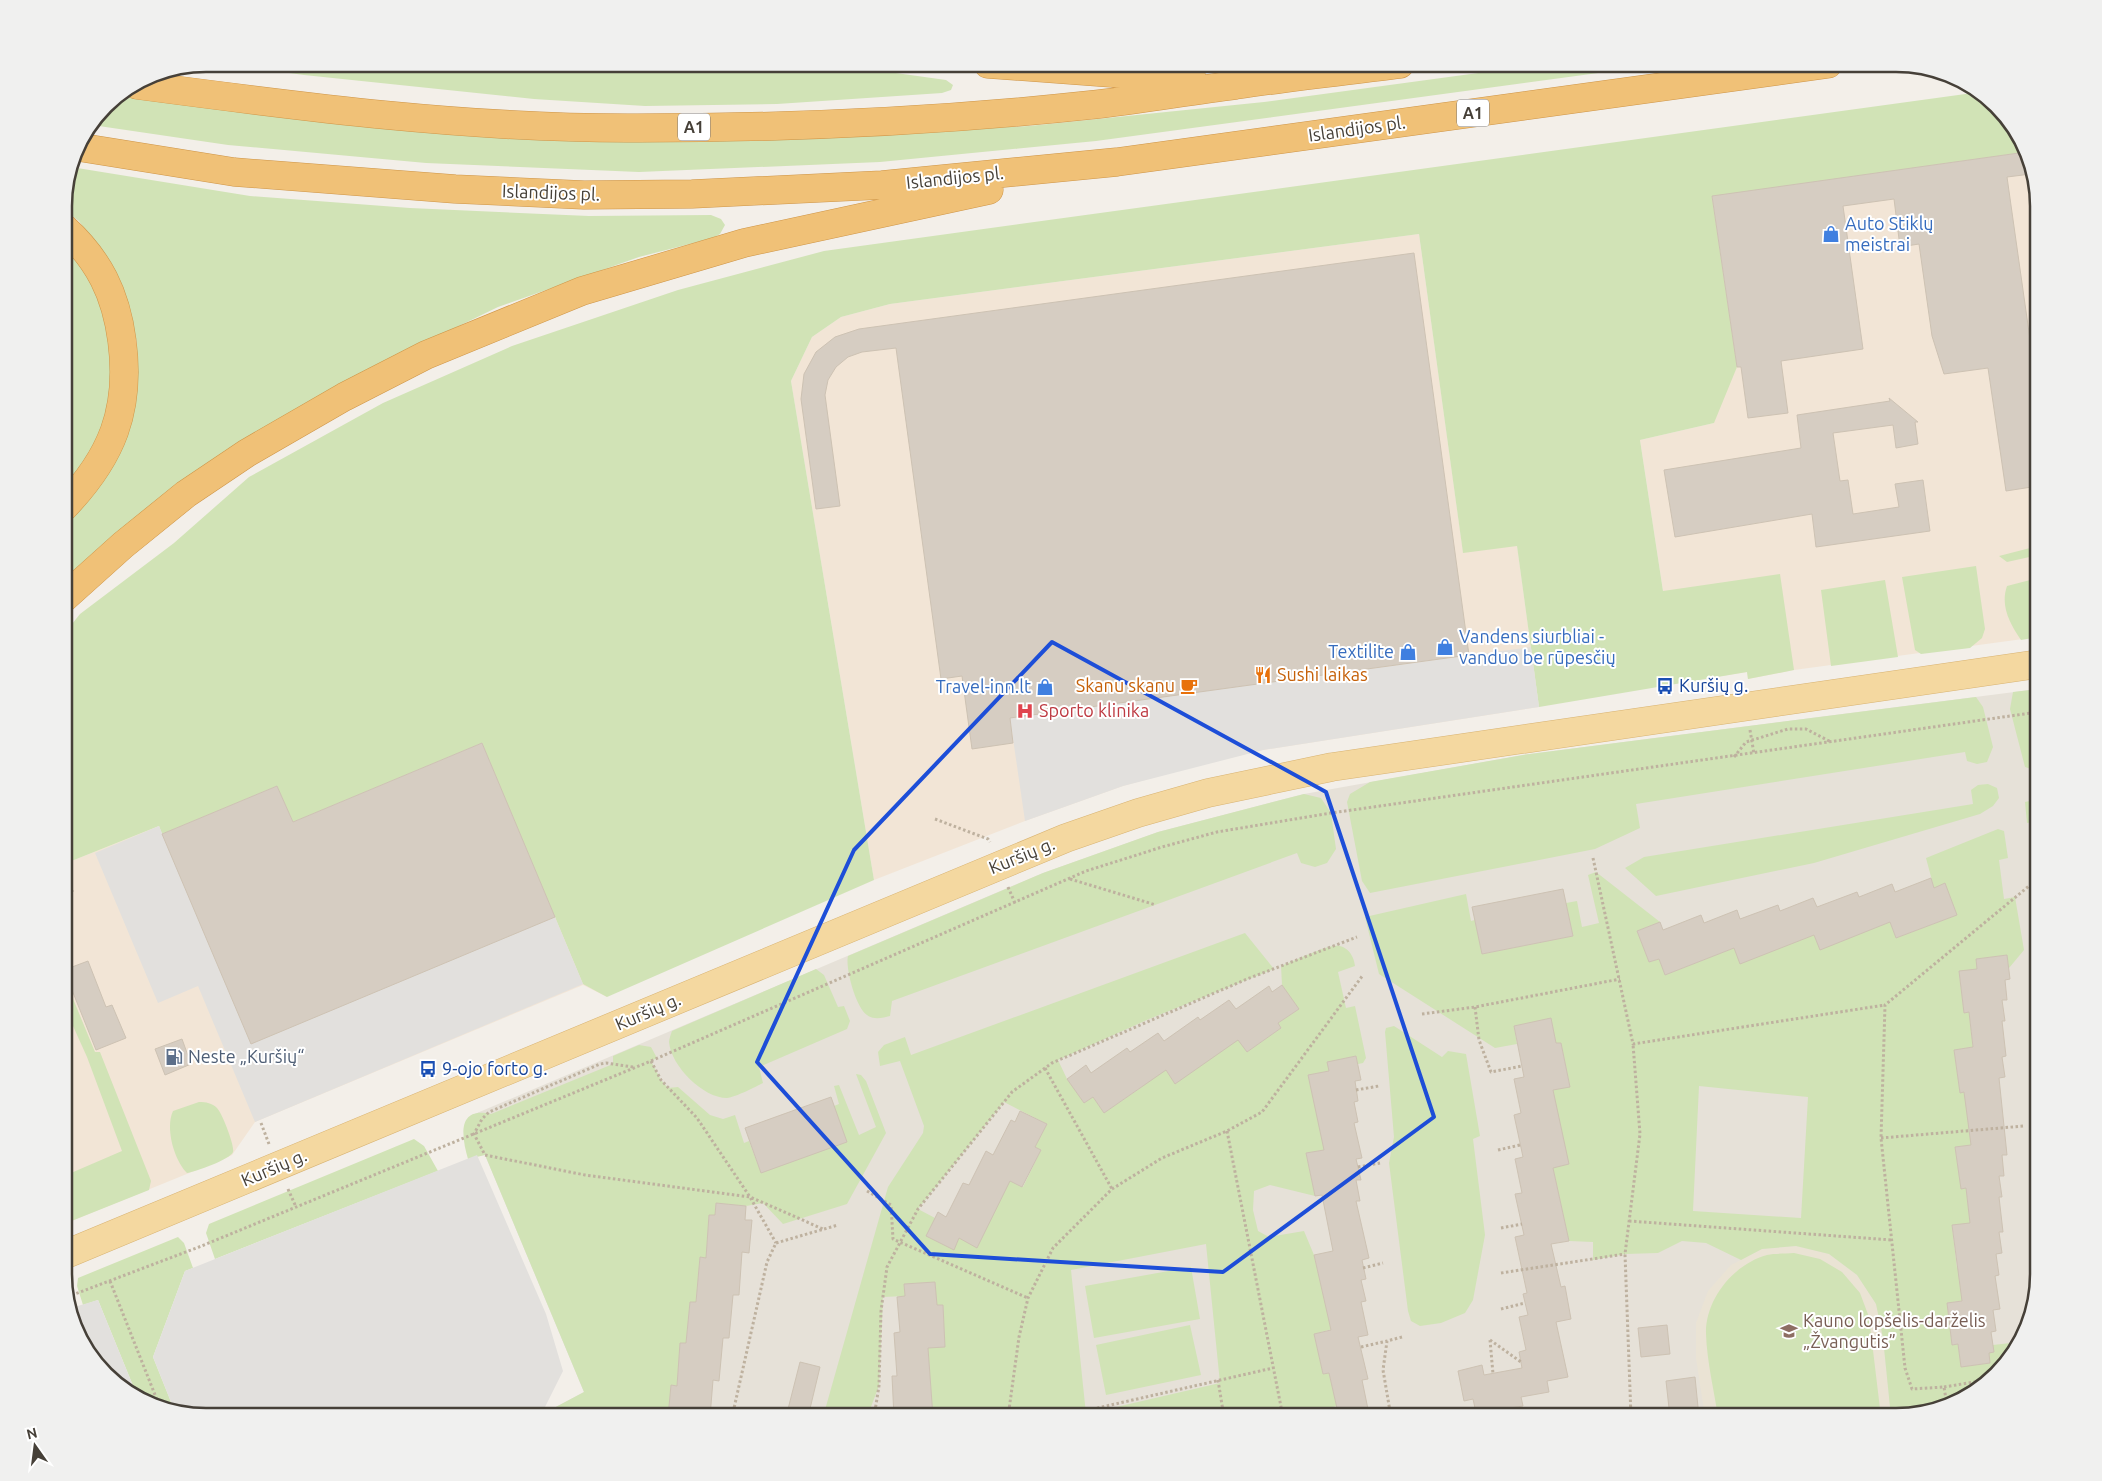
<svg xmlns="http://www.w3.org/2000/svg" width="2102" height="1481" viewBox="0 0 2102 1481" font-family="Ubuntu,sans-serif">
	<style>
		.residential { fill: #e6e1d8 }
		.commercial { fill: #f2e5d6 }
		.education { fill: #eae3d4 }
		.green { fill: #d1e3b6; fill-rule: evenodd }
		.parking { fill: #e2e0dd }
		.building { fill: #d6cdc2; stroke: #cdc2b3 }
		.lines { fill: none; stroke-linecap: round; stroke-linejoin: round }
		.major-casing { stroke: #d8b372; stroke-width: 29 }
		.highway-casing { stroke: #ce9548; stroke-width: 29 }
		.path { stroke: #beb19f; stroke-width: 3; stroke-dasharray: 2.5 2.5; stroke-linecap: butt }
		.major { stroke: #f4d8a0; stroke-width: 28 }
		.highway { stroke: #f0c177; stroke-width: 28 }
		.marked { fill: none; stroke: #1d4ed8; stroke-width: 4; stroke-linejoin: round }
		.labels { text-anchor: middle; stroke-width: 4; stroke-linejoin: round; paint-order: stroke }
		.shield { fill: #fff; stroke: #7e7974; stroke-width: 1 }
		.shield-label { font-size: 16px; font-weight: bold; fill: #464038 }
		.street-label { font-size: 18px; fill: #464038; stroke: #fff }
		.shop-label { font-size: 18px; fill: #366cbe; stroke: #fff; text-anchor: start }
		.food-label { font-size: 18px; fill: #c56008; stroke: #fff; text-anchor: start }
		.transit-label { font-size: 18px; fill: #164399; stroke: #fff; text-anchor: start }
		.health-label { font-size: 18px; fill: #be3a42; stroke: #fff; text-anchor: start }
		.service-label { font-size: 18px; fill: #4e5e75; stroke: #fff; text-anchor: start }
		.education-label { font-size: 18px; fill: #785e54; stroke: #fff; text-anchor: start }
		.rim { fill: none; stroke: #464038; stroke-width: 2.5 }
	</style>
	<rect width="100%" height="100%" fill="#f3efe9"/>
	<path class="residential" d="M2038,689V1275L2031,1321L2009,1361L1959,1402L1896,1417H537L584,1392L485,1155H477L470,1116L1043,873L1158,832L1304,794L1523,755Z"/>
	<path class="commercial" d="M2026,152L2038,206V637L1794,670L1748,679L1747,672L1677,683L1640,440L1714,423L1712,196Z
		M1419,234L1463,552L1517,545L1539,707L1263,750L1192,767L1123,786L1025,821L874,880L791,381L812,337L841,317L890,304Z
		M482,743L607,997L583,985L255,1122L232,1155L226,1158L64,1224V864L159,826L162,833L277,786L293,822Z"/>
	<path class="education" d="M1796,1246L1829,1254L1857,1275L1876,1304L1883,1338L1891,1417H1705L1696,1358V1323L1708,1291L1731,1265L1762,1249Z"/>
	<path class="green" d="M221,64H840L860,68L946,80L953,85L951,90L942,93L777,104L645,106L534,99L304,75Z
		M1545,64H1665L1096,141L880,162L639,172L426,163L228,145L92,125L106,105L120,96L337,124L470,135L804,138L1029,126L1264,102Z
		M1980,92L2023,143L2026,152L1712,197L1737,367L1714,423L1640,440L1663,591L1780,574L1794,670L1748,679L1747,672L1539,707L1517,546L1463,553L1419,234L890,304L841,317L812,337L791,381L874,880L607,997L583,984L482,743L293,822L277,786L162,834L159,826L64,864V634L80,614L174,543L249,477L383,403L512,346L678,290L824,251Z
		M71,167L250,196L410,208L589,216L711,215L721,219L725,225L720,234L713,238L639,257L498,307L389,360L64,583V519L133,399L137,343L130,312L111,268L79,221L64,210V197Z
		M64,243L100,292L114,363L109,402L96,447L64,491Z
		M2038,546V555L2007,562L1999,556Z
		M1976,566L1985,629L1982,638L1970,648L1921,654L1915,650L1902,577Z
		M2038,578V637L2021,640C2010,624 2000,606 2007,586Z
		M1885,580L1898,657L1831,666L1821,590Z
		M2038,689V771H2037L2025,767L2010,709L2013,692Z
		M1976,697L1983,707L1993,747L1987,762L1977,764L1967,761L1965,752L1636,804L1640,828L1595,849L1370,893L1362,881L1347,802L1350,794L1370,782L1523,755Z
		M1988,784L1997,788L1999,798L1993,806L1980,814L1814,863L1656,896L1625,868L1644,857L1973,804L1971,790L1978,785Z
		M1304,794L1321,798L1331,813L1336,849L1327,863L1315,867L1301,863L1297,853L892,1001L890,1016C883,1018 873,1020 867,1015C856,1008 845,968 848,956L1043,873L1158,832Z
		M2038,799V821L2027,823L2025,802Z
		M1998,829L2004,831L2008,858L1999,860L2004,899L2015,897L2024,950L2009,968L2007,955L1977,959V969L1959,972L1964,1013L1969,1012L1973,1047L1954,1050L1960,1093L1964,1092L1974,1145L1955,1147L1961,1188H1966L1970,1223L1952,1226L1957,1268H1961L1966,1300L1947,1303L1952,1345L1958,1344L1961,1367L1990,1363L1989,1353L1993,1345L2019,1342L2009,1361L1959,1402L1896,1417H1891L1883,1338L1876,1304L1857,1275L1829,1254L1796,1246L1762,1249L1741,1260L1706,1243L1682,1241L1658,1253L1625,1254L1593,1260V1242L1569,1241L1553,1168V1090L1570,1086L1561,1043H1556L1551,1019L1514,1026L1517,1044L1495,1048L1379,974L1365,917L1466,894L1471,921L1475,920L1482,954L1573,936L1566,903L1577,901L1582,927L1599,923L1588,875L1596,872L1660,922L1637,931L1649,962L1659,959L1665,975L1734,948L1814,935L1820,949L1890,922L1896,938L1957,915L1945,884L1934,888L1926,858ZM1699,1086L1808,1097L1801,1218L1693,1211Z
		M2038,849V889L2036,888L2031,850Z
		M1245,933L1274,969L1149,1019L1058,1060L1067,1079L1084,1103L1093,1097L1104,1113L1139,1089L1163,1066L1175,1083L1235,1035L1247,1052L1281,1028L1278,1023L1299,1009L1282,985L1281,966C1294,961 1323,947 1334,946C1346,944 1354,955 1355,966L1338,972L1346,1008L1355,1006L1366,1058L1363,1063L1358,1064L1356,1056L1328,1062L1329,1071L1308,1075L1329,1149L1306,1153L1315,1196L1270,1185L1254,1191L1253,1210L1258,1231L1269,1237L1304,1231L1314,1255L1324,1297L1336,1328L1314,1334L1323,1374L1329,1373L1337,1406L1315,1411L1317,1417H933L928,1348L945,1346L943,1305H937L935,1282L904,1284L905,1296L883,1297L879,1386L867,1417H823L888,1187L923,1133L924,1126L900,1061L880,1066L878,1052L884,1045L905,1037L911,1055ZM1004,1102L1047,1124L1035,1147L1041,1150L1023,1187L1005,1178L995,1211L977,1247L959,1238L954,1249L935,1218L918,1209ZM1206,1244L1220,1383L1086,1414L1071,1270Z
		M816,969L824,975L838,1007L844,1006L850,1021L847,1029L759,1067L763,1083C755,1087 736,1097 727,1098C703,1098 671,1066 669,1042C669,1039 671,1034 672,1031Z
		M64,977L95,1052H100L151,1181L149,1190L64,1224V1176L122,1151L87,1057L64,1006Z
		M1394,1026L1442,1057L1448,1051L1466,1054L1480,1136L1473,1139L1485,1235L1473,1300L1465,1313L1441,1323L1420,1326L1411,1321L1408,1311L1389,1163L1394,1137L1385,1032L1386,1028Z
		M639,1045L651,1047L657,1058L651,1061L661,1080L668,1088L678,1087L710,1115L723,1119L735,1115L744,1143L749,1141L761,1173L834,1106L839,1104L834,1086L839,1085L859,1135L876,1127L856,1074L861,1075L866,1081L886,1133L847,1204L783,1224L763,1203L746,1206L716,1203L715,1215H709L706,1258H700L696,1302H690L686,1343H680L677,1386L671,1385L668,1417H537L584,1392L485,1155L468,1159C462,1138 456,1106 491,1114L613,1064V1056Z
		M199,1102C206,1102 212,1103 217,1108C222,1113 235,1146 233,1152C231,1159 195,1172 187,1173C174,1160 165,1128 173,1111Z
		M414,1139L424,1146L438,1171L215,1259L206,1233L209,1224Z
		M178,1237L184,1243L193,1268L185,1271L153,1357L175,1412L161,1410L138,1398L98,1300L83,1305L77,1286L78,1278Z
		M1794,1253L1820,1259L1842,1272L1860,1293L1869,1317L1881,1417H1718C1714,1390 1707,1362 1706,1334C1705,1299 1734,1264 1767,1255C1776,1253 1786,1254 1794,1253Z
		M1191,1267L1200,1319L1094,1338L1085,1286Z
		M1190,1325L1201,1375L1106,1395L1096,1345Z"/>
	<path class="parking" d="M1531,647L1539,707L1263,750L1123,786L1025,821L1010,718Z
		M159,826L251,1044L555,917L583,984L255,1122L198,986L158,1003L95,853Z
		M477,1155L546,1314L563,1371L545,1407L526,1417H206L175,1412L153,1357L185,1271Z
		M98,1300L138,1398L120,1388L79,1338L71,1308Z"/>
	<path class="building" d="M2026,152L2031,174L2007,177L2038,396V486L2006,491L1988,368L1944,374L1932,336L1919,244L1900,247L1894,199L1843,206L1863,349L1781,361L1788,413L1748,418L1741,367H1737L1712,196Z
		M1414,253L1469,655L1010,718L1013,743L972,749L962,676L941,679L896,348L862,352L848,357L836,367L828,380L825,395L840,506L816,509L801,399L804,374L816,352L835,337L859,329Z
		M1889,398L1918,422H1915L1918,444L1896,448L1893,425L1833,433L1840,481L1848,480L1853,514L1899,507L1895,484L1923,480L1930,531L1816,547L1812,514L1675,537L1664,470L1801,448L1797,415L1890,401Z
		M482,743L555,917L251,1044L162,834L277,786L293,822Z
		M1931,878L1934,888L1945,883L1957,915L1896,938L1890,922L1820,950L1814,935L1740,964L1734,948L1665,975L1659,959L1649,962L1637,931L1660,922L1663,930L1701,915L1704,923L1737,910L1740,919L1778,905L1780,911L1813,898L1817,907L1857,892L1859,897L1892,884L1895,892Z
		M1563,889L1573,936L1482,954L1472,907Z
		M2007,955L2010,979L2005,980L2007,1000H2002L2005,1021H2002L2006,1056L2002,1057L2005,1077L1999,1078L2007,1155H2002L2004,1176H1999L2002,1197H1999L2003,1232H1999L2002,1253L1996,1254L1999,1275L1995,1276L2000,1309L1993,1310L1996,1331L1991,1332L1994,1352L1989,1353L1990,1363L1961,1367L1958,1344L1952,1345L1947,1303L1962,1301L1952,1225L1970,1223L1966,1188L1961,1189L1955,1147L1971,1145L1964,1092L1960,1093L1954,1050L1973,1047L1969,1012L1964,1013L1959,971L1977,969L1976,959Z
		M88,961L106,1007L112,1005L126,1038L96,1050L64,970Z
		M1282,985L1299,1009L1278,1023L1281,1028L1247,1052L1238,1040L1175,1084L1166,1070L1104,1113L1093,1097L1084,1103L1067,1079L1086,1065L1091,1073L1127,1048L1130,1052L1158,1033L1164,1041L1198,1017L1200,1020L1229,1000L1236,1009L1269,986L1272,992Z
		M1551,1018L1556,1043H1561L1570,1087L1553,1090L1569,1164L1553,1168L1569,1241L1551,1244L1561,1287L1565,1286L1571,1319L1556,1322L1568,1377L1547,1381L1549,1392L1521,1397L1523,1406L1510,1408L1511,1412L1487,1417H1477L1473,1399L1464,1401L1458,1371L1482,1365L1484,1375L1522,1368L1519,1352L1526,1350L1519,1317L1528,1315L1523,1294L1527,1293L1515,1237L1524,1235L1515,1194L1522,1193L1515,1159L1523,1157L1514,1115L1521,1113L1514,1079L1524,1077L1514,1026Z
		M182,1039L191,1064L165,1075L155,1049Z
		M1356,1056L1361,1080L1355,1081L1358,1101L1354,1102L1358,1122L1354,1123L1362,1158L1356,1159L1361,1180H1356L1360,1201H1356L1369,1258L1362,1260L1366,1279L1361,1280L1366,1301L1361,1302L1368,1335L1358,1337L1368,1379L1362,1380L1369,1414L1351,1417H1339L1329,1373L1323,1374L1314,1334L1331,1330L1314,1255L1333,1251L1322,1195L1315,1196L1306,1153L1324,1150L1308,1075L1329,1071L1327,1062Z
		M831,1097L847,1142L761,1173L745,1128Z
		M1020,1111L1047,1124L1035,1147L1041,1150L1022,1187L1010,1181L977,1248L959,1238L954,1250L926,1236L938,1212L946,1217L963,1183L969,1185L986,1151L993,1155L1011,1120L1015,1122Z
		M716,1203L746,1206L745,1220H752L749,1253L742,1252L739,1295H733L729,1338H723L719,1381L713,1380L710,1417H668L671,1385L677,1386L680,1343H686L690,1302H696L700,1257L706,1258L709,1215H715Z
		M935,1282L937,1305H943L945,1347L928,1348L933,1417H894L892,1376H897L894,1333L900,1332L897,1297L905,1296L904,1284Z
		M1667,1325L1670,1354L1641,1357L1638,1328Z
		M800,1362L820,1367L808,1417H786Z
		M1695,1377L1699,1417H1670L1666,1381Z"/>
	<g class="lines">
		<g class="major-casing">
			<path id="major" d="M64,1255L1066,838L1138,813L1208,793L1332,767L2038,664"/>
		</g>
		<g class="highway-casing">
			<path id="highway" d="M988,64L1192,79
				M137,85C303,107 470,129 638,128C789,128 941,121 1090,105C1139,100 1187,91 1236,85C1290,77 1345,71 1400,64
				M78,147L234,172L455,189L584,195L692,194L882,185L1117,162L1828,64
				M64,228C99,260 116,294 122,341C131,410 112,457 64,507
				M64,598L123,545L186,494L247,453L344,397L426,355L582,291L744,243L989,190"/>
		</g>
		<path class="path" d="M1750,730L1754,754
			M1734,757L1746,742L1788,729H1806L1831,742
			M935,819L988,839L990,842
			M1593,858L1633,1044L1885,1005
			M1070,879L1156,905
			M64,884L73,892
			M1008,887L1015,903
			M1475,1007L1479,1040L1491,1072L1522,1066
			M1422,1014L1475,1007L1620,979
			M651,1061L661,1080L697,1118L750,1197L776,1243
			M633,1067L606,1063L600,1064L489,1112L482,1119L474,1134L485,1155L585,1175L750,1197L823,1229
			M1045,1068L1112,1189
			M1356,1090L1379,1086
			M261,1123L269,1144
			M1227,1131L1283,1417
			M1881,1138L2024,1126
			M1498,1150L1520,1145
			M1358,1167L1380,1163
			M288,1189L296,1207
			M867,1191L891,1205L893,1239L1028,1298
			M1629,1221L1892,1240
			M1501,1228L1522,1224
			M1363,1268L1383,1263
			M1501,1273L1625,1254
			M110,1281L161,1410
			M67,1297L199,1247L651,1061L1086,871L1162,847L1217,832L1331,813L2038,712
			M1501,1309L1525,1303
			M1490,1340L1521,1362
			M1490,1340L1493,1374
			M1361,1347L1387,1341
			M1218,1380L1224,1417
			M1944,1387L1986,1380
			M1947,1405L1944,1387L1912,1389L1905,1368L1881,1138L1885,1005L2029,886
			M732,1417L767,1262L776,1243L838,1225
			M874,1417L879,1386L881,1311L887,1267L918,1209L1012,1092L1052,1063L1247,979L1357,937
			M1008,1417L1019,1337L1028,1298L1053,1248L1112,1189L1162,1158L1227,1131L1262,1112L1363,975
			M1058,1417L1273,1368
			M1391,1417L1383,1370L1387,1341L1402,1337
			M1631,1417L1625,1254L1640,1134L1633,1044"/>
		<use href="#major" class="major"/>
		<use href="#highway" class="highway"/>
	</g>
	<path class="marked" d="M1052,642L1326,792L1434,1117L1223,1272L930,1254L757,1062L854,850Z"/>
	<defs>
		<g id="shop-bare" transform="scale(1.35)"><path d="M-5-2.5h2.3a2.7 3.5 0 0 1 5.4 0H5L5.5 6h-11ZM-1.5-2.5h3a1.5 2.3 0 0 0-3 0Z" fill="#3f7fe0" stroke="#fff" stroke-width="2.5" paint-order="stroke"/></g>
		<g id="restaurant-bare" transform="scale(1.35)"><path d="M-5-6h1v4h1v-4h1v4h1v-4h1v5L-1.5 .5V6h-2V.5L-5-1ZM5-6V6H3V1.5H1.5Q1.5-4 5-6Z" fill="#e8710a" stroke="#fff" stroke-width="2.5" paint-order="stroke"/></g>
		<g id="cafe-bare" transform="scale(1.35)"><path d="M-5.5-4.5H6V0H3Q3 3.5 0 3.5H-2.5Q-5.5 3.5-5.5 0ZM3-3.2v2h1.7v-2ZM-6 4.5H4V6H-6Z" fill="#e8710a" stroke="#fff" stroke-width="2.5" paint-order="stroke"/></g>
		<g id="bus-bare" transform="scale(1.35)"><path d="M-5-6H5V4H4V6H2V4H-2V6H-4V4H-5ZM-3.5-4V0h7V-4ZM-3.5 1.2v1.5H-2V1.2ZM2 1.2v1.5H3.5V1.2Z" fill="#1a4fb4" stroke="#fff" stroke-width="2.5" paint-order="stroke"/></g>
		<g id="hospital-bare" transform="scale(1.35)"><path d="M-5-5h3v3.5h4V-5h3V5h-3V1.5h-4V5h-3Z" fill="#e0444e" stroke="#fff" stroke-width="2.5" paint-order="stroke"/></g>
		<g id="fuel-bare" transform="scale(1.35)"><path d="M-5.5-6h7V0h2V4h1.3V-2.5L3-4.5l.8-.8L6-3V5H2.5V1h-1V6h-7ZM-4.2-4.7v3.2H.2V-4.7Z" fill="#5c6f8a" stroke="#fff" stroke-width="2.5" paint-order="stroke"/></g>
		<g id="school-bare" transform="scale(1.35)"><path d="M0-5L7-2L0 1L-7-2ZM-4 1L0 2.5L4 1V4Q0 6-4 4Z" fill="#8d6e63" stroke="#fff" stroke-width="2.5" paint-order="stroke"/></g>
	</defs>
	<g fill-rule="evenodd">
		<use href="#shop-bare" x="1831" y="234"/>
		<use href="#shop-bare" x="1445" y="647"/>
		<use href="#shop-bare" x="1408" y="652"/>
		<use href="#restaurant-bare" x="1263" y="675"/>
		<use href="#cafe-bare" x="1189" y="686"/>
		<use href="#bus-bare" x="1665" y="686"/>
		<use href="#shop-bare" x="1045" y="687"/>
		<use href="#hospital-bare" x="1025" y="711"/>
		<use href="#fuel-bare" x="174" y="1057"/>
		<use href="#bus-bare" x="428" y="1069"/>
		<use href="#school-bare" x="1789" y="1331"/>
	</g>
	<g class="labels">
		<g class="shield">
			<rect x="1457" y="99.5" width="32" height="27" rx="4"/>
			<rect x="678" y="113.5" width="32" height="27" rx="4"/>
		</g>
		<g class="shield-label">
			<text x="1473" y="119">A1</text>
			<text x="694" y="133">A1</text>
		</g>
		<g class="street-label">
			<text transform="translate(1357 129) rotate(-8)" y="6">Islandijos pl.</text>
			<text transform="translate(955 178) rotate(-6)" y="6">Islandijos pl.</text>
			<text transform="translate(551 193) rotate(2)" y="6">Islandijos pl.</text>
			<text transform="translate(1022 856) rotate(-22)" y="6">Kuršių g.</text>
			<text transform="translate(648 1012) rotate(-23)" y="6">Kuršių g.</text>
			<text transform="translate(274 1168) rotate(-23)" y="6">Kuršių g.</text>
		</g>
		<g class="shop-label">
			<text x="1845" y="230">Auto Stiklų<tspan x="1845" dy="21">meistrai</tspan></text>
			<text x="1459" y="643">Vandens siurbliai -<tspan x="1459" dy="21">vanduo be rūpesčių</tspan></text>
			<text x="1394" y="658" text-anchor="end">Textilite</text>
			<text x="1031" y="693" text-anchor="end">Travel-inn.lt</text>
		</g>
		<g class="food-label">
			<text x="1277" y="681">Sushi laikas</text>
			<text x="1175" y="692" text-anchor="end">Skanu skanu</text>
		</g>
		<g class="transit-label">
			<text x="1679" y="692">Kuršių g.</text>
			<text x="442" y="1075">9-ojo forto g.</text>
		</g>
		<g class="health-label">
			<text x="1039" y="717">Sporto klinika</text>
		</g>
		<g class="service-label">
			<text x="188" y="1063">Neste „Kuršių“</text>
		</g>
		<g class="education-label">
			<text x="1803" y="1327">Kauno lopšelis-darželis<tspan x="1803" dy="21">„Žvangutis”</tspan></text>
		</g>
	</g>
	<path d="M0 0H2102V1481H0ZM206 72H1896A134 134 0 0 1 2030 206V1274A134 134 0 0 1 1896 1408H206A134 134 0 0 1 72 1274V206A134 134 0 0 1 206 72Z" fill="#f0f0ef" fill-rule="evenodd"/>
	<path class="rim" d="M206 72H1896A134 134 0 0 1 2030 206V1274A134 134 0 0 1 1896 1408H206A134 134 0 0 1 72 1274V206A134 134 0 0 1 206 72Z"/>
	<g transform="translate(35 1446) rotate(346)" stroke="#ffffff" stroke-width="4" paint-order="stroke">
	<path d="M0-4L9 19L0 12L-9 19Z" fill="#464038"/>
	<text y="-8" font-size="14" font-weight="bold" text-anchor="middle" fill="#464038">N</text>
	</g>
</svg>
